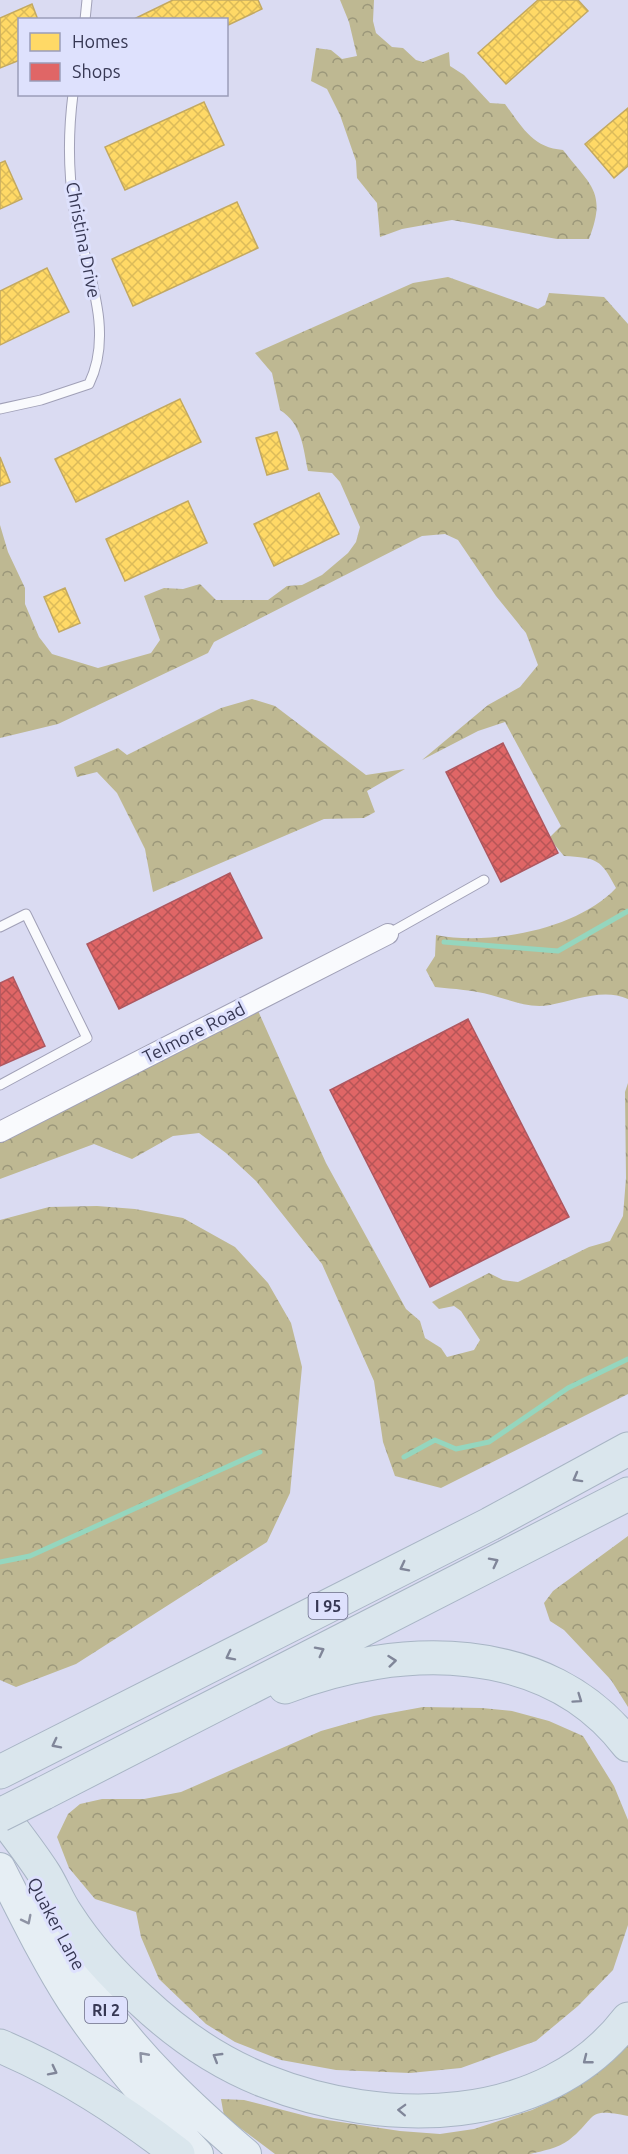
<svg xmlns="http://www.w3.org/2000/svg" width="628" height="2154" viewBox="0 0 628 2154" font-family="Ubuntu,sans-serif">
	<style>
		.forest { fill: url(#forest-crowns) }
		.homes { fill: url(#homes-cross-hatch); stroke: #c3a961; stroke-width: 1.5 }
		.shops { fill: url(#shops-cross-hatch); stroke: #ad5861; stroke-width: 1.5 }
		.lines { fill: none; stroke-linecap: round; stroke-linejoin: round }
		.stream { stroke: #95d6be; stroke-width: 5 }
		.lane-casing { stroke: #a0a0b7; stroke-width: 11 }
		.street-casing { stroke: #a0a0b7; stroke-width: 22 }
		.primary-casing { stroke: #a8b5c5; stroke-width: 32 }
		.highway-casing { stroke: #a8b5c5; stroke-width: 35 }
		.lane { stroke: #f9fafd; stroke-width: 9 }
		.street { stroke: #f9fafd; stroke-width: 20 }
		.primary { stroke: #e6eef4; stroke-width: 30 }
		.highway { stroke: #dae6ed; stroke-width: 33 }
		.highway-bridge-casing { stroke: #a8b5c5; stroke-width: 35; stroke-linecap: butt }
		.highway-bridge { stroke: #dae6ed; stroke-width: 33 }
		.oneway { stroke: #808699 }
		.oneway2 { stroke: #8e93a4 }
		.labels { text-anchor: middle; stroke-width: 6; stroke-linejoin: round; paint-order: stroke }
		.shield { fill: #dee1fd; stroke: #696b87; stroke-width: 1.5 }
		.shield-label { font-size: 16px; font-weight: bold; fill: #373854 }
		.street-label { font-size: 18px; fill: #373854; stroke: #dee1fd }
	</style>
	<defs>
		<pattern id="forest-crowns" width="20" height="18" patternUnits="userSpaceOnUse" patternTransform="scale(1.5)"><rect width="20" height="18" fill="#beb892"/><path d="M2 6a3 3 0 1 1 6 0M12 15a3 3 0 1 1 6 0" fill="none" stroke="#9b977a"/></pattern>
		<pattern id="homes-cross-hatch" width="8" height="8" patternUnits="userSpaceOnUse" patternTransform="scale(1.5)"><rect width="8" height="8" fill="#ffd966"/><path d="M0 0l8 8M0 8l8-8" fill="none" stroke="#dbbb5a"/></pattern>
		<pattern id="shops-cross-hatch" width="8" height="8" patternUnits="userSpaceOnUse" patternTransform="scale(1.5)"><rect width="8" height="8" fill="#e06666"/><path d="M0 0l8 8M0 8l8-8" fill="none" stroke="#b65557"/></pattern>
	</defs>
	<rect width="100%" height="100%" fill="#dadbf2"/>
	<path class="forest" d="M340,0H374L373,21L376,33L392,47L403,48L416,60L423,62L449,52L450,66L464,75L490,103L505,104C522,127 533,148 563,150C591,186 607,192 589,239H557L452,220L402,229L380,237L377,203L357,178L356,161L340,115L327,89L311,81L316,48L331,50L342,59L357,56L349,22Z
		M448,277L538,309L545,305L549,293L604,297L628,324V999C604,988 575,1000 550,1005C530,1009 510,1000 491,995C473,990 454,989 435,987L426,970L435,956L436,935C490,946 578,929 616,888C601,859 597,858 564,856L549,838L561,826L505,722L478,731L422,760L488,705L520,687L538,665L526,633L496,596L458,540L445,534L422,536L214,642L208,653L58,724L0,738V525L8,552L25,588V604L39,637L52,654L98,668L151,653L160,640L144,596L164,588L183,589L200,584L216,600H268L287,586L302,585L322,575L348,553L356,542L360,527L340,482L332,473L308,471C303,447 302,424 280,410L272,373L255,353L413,283Z
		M252,699L275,706L366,775L405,769L367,791L375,812L364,818L324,819L153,892L145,849L117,793L97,772L77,777L74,767L118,748L127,755L221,708Z
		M255,1004L326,1163L406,1309L420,1321L425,1338L441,1348L447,1357L474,1350L480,1340L461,1311L454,1306L439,1309L432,1302L489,1273L503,1280L518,1282L589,1247L610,1241L623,1216L626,1178L625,1092L628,1083V1394L441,1488L395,1476L383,1442L374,1381L322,1264L256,1181L226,1153L199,1133L173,1136L132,1159L94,1144L0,1179V1131Z
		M97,1206L135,1209L183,1218L235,1247L268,1283L291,1323L302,1367L290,1493L267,1542L76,1664L16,1687L0,1680V1220L49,1207Z
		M628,1536V1707L611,1680L564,1630L550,1621L544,1603L553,1591Z
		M423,1707L482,1708L512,1711L549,1721L583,1736L614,1786L628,1820V1925L613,1970L578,2006L536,2041L461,2068L410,2073L336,2070L281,2060L235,2042L206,2024L159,1979L141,1937L136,1912L95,1899L69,1868L57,1837L68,1814L80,1804L102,1799H144L181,1792L321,1731L374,1716Z
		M628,2037V2116C585,2107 598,2117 569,2140C558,2148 543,2151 530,2154H275L224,2116L221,2099L244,2100L314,2118L400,2131L440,2134L474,2129L532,2110L566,2094Z"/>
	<path class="homes" d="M173,0H258L262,9L226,26V20H132Z
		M538,0H578L588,11L506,84L478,53Z
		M32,4L38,20H20V60L0,68V18Z
		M204,102L224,145L125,190L105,147Z
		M628,108V166L614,178L585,144Z
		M5,161L22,199L0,209V163Z
		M237,202L258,248L133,306L112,259Z
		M47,268L69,312L0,345V291Z
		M180,399L201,442L76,502L55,459Z
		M277,432L288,469L267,475L256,438Z
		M0,457L10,482L0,486Z
		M319,493L339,534L274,566L254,524Z
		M188,501L207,543L125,581L106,539Z
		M65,588L80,623L59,632L44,597Z"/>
	<path class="shops" d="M503,743L558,853L501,882L446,772Z
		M230,873L262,938L119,1009L87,944Z
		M13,977L45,1046L0,1066V983Z
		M468,1019L569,1217L430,1287L330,1090Z"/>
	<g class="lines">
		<path class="stream" d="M444,942L558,951L628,911
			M404,1457L435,1440L456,1449L489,1442L568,1388L628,1359
			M0,1562L30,1556L260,1452"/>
		<g class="lane-casing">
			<path id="lane" d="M85,20L87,0
				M0,409L41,400L89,384C116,329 84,265 74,209C68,170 68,133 73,94
				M0,927L26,914L87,1038L0,1085
				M388,934L484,880"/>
		</g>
		<g class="street-casing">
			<path id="street" d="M0,1132L388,934"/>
		</g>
		<g class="primary-casing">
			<path id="primary" d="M0,1868C23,1913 45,1959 72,2001C109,2057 153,2106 198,2154
				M42,1898C59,1932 76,1967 97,1999C139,2058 191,2107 246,2154"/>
		</g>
		<g class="highway-casing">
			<path id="highway" d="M285,1687C398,1643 547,1639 628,1745
				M0,1772L490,1524L628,1449
				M44,1793L628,1494
				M0,1813C15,1833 31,1853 45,1875C53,1888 58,1902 67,1915C87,1946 113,1975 141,2000C177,2034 219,2063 265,2081C383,2128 545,2128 628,2019
				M0,2046C66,2074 122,2111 178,2154"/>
		</g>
		<use href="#lane" class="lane"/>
		<use href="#street" class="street"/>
		<use href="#primary" class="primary"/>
		<use href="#highway" class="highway"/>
		<g class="highway-bridge-casing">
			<path id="highway-bridge" d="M0,1815L44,1793"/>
		</g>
		<use href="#highway-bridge" class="highway-bridge"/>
	</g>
	<defs><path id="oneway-chevron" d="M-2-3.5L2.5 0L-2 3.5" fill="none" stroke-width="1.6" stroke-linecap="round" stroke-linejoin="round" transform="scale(1.5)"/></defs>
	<g class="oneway">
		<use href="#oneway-chevron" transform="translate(577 1478) rotate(151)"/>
		<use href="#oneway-chevron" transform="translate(494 1562) rotate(-27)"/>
		<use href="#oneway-chevron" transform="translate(404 1567) rotate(153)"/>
		<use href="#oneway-chevron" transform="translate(320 1651) rotate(-27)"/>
		<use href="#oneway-chevron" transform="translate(230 1656) rotate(153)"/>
		<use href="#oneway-chevron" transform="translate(392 1661) rotate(-6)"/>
		<use href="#oneway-chevron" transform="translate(578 1699) rotate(35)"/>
		<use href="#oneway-chevron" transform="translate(56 1744) rotate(153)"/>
		<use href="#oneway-chevron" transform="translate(217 2057) rotate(-149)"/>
		<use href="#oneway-chevron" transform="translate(587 2060) rotate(142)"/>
		<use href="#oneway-chevron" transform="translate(53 2071) rotate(27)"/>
		<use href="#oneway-chevron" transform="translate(402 2110) rotate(-178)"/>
	</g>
	<g class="oneway2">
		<use href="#oneway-chevron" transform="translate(27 1920) rotate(63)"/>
		<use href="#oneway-chevron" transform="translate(143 2056) rotate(-132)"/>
	</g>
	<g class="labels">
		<g class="shield">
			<rect x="308.5" y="1593" width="39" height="26" rx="4.5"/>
			<rect x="85" y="1997" width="42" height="26" rx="4.5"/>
		</g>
		<g class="shield-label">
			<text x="328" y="1612">I 95</text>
			<text x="106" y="2016">RI 2</text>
		</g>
		<g class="street-label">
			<text transform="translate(83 240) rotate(79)" y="6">Christina Drive</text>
			<text transform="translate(194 1033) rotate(-27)" y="6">Telmore Road</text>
			<text transform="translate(56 1924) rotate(62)" y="6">Quaker Lane</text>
		</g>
	</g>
	<rect x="18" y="18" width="210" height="78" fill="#dee1fd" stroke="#9b9db9" stroke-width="1.5"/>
	<rect x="30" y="33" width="30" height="18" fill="#ffd966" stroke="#9b9db9" stroke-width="1.5"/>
	<text x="72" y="48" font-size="18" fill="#373854">Homes</text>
	<rect x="30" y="63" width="30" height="18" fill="#e06666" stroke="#9b9db9" stroke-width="1.5"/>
	<text x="72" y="78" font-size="18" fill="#373854">Shops</text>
</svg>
